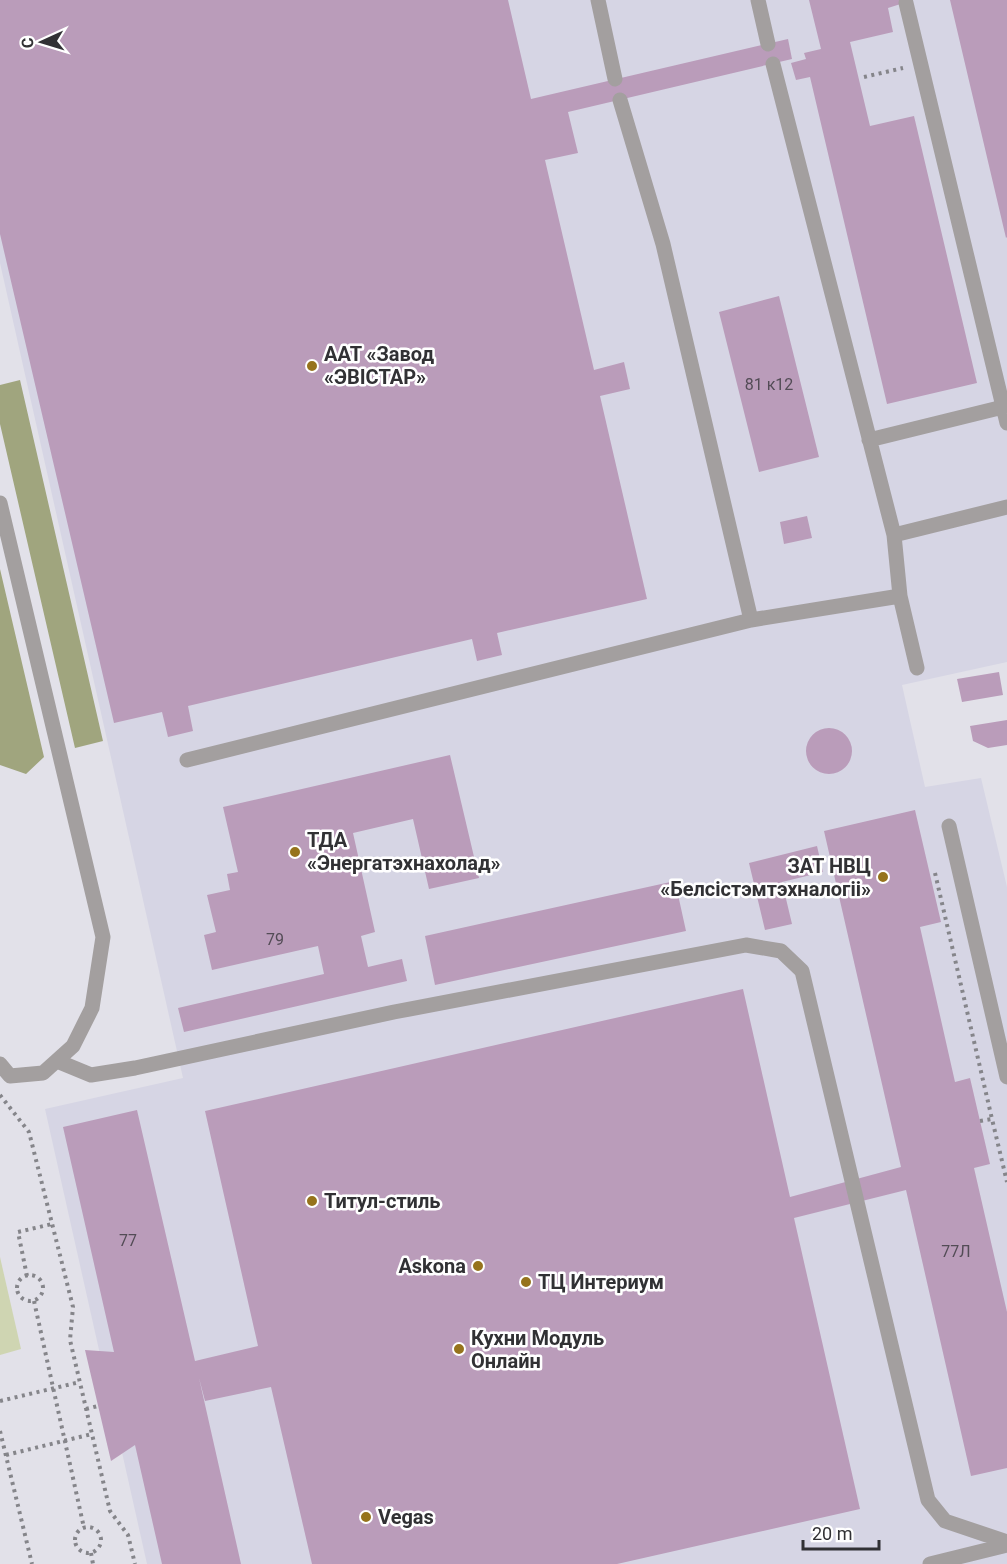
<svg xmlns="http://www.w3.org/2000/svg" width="1007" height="1564" viewBox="0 0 1007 1564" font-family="Roboto,sans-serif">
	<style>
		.built { fill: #d6d5e4 }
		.green { fill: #cfd5b2 }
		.forest { fill: #a0a57e }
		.building { fill: #ba9cba }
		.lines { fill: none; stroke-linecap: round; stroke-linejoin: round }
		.path { stroke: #85858a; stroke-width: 4; stroke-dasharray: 3 4.5; stroke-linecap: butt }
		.service { stroke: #a39f9f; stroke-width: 15 }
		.poi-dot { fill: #96731c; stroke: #fff; stroke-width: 2 }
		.labels { text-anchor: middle; stroke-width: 5; stroke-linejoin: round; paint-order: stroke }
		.number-label { font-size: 16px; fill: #534c56 }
		.poi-label { font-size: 20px; font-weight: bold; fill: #313134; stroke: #fff; text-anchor: start }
	</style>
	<rect width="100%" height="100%" fill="#e2e1e9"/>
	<path class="built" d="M0,0H1007V662L902,685L925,787L981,778L1007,887V1564H147L45,1109L183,1078L0,263Z"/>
	<path class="green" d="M0,1257L21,1349L0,1355Z"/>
	<path class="forest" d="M20,380L103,741L75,748L0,424V385Z
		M0,569L44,757L26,774L0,765Z"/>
	<path class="building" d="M0,0H508L531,99L788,39L792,59L568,112L578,153L545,160L594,370L624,362L630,389L600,396L647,599L497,633L502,655L477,661L472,639L188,706L193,731L168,737L162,712L114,723L0,234Z
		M809,0H913L888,8L893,32L850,42L870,126L914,116L977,383L887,404L810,77L796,80L791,63L806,59L804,53L821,49Z
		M950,0H1007V237L1006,238Z
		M779,296L819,457L759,472L719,312Z
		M807,516L812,538L784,544L780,522Z
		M999,672L1003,695L962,702L957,679Z
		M1007,720V745L988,748L973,741L970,726Z
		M806 751a23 23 0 1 1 46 0a23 23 0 1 1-46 0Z
		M450,755L479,878L429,889L413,819L353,833L375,932L361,936L368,967L402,959L407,981L184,1032L178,1008L324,974L318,946L212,970L204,935L216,932L207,895L230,890L227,874L238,872L223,807Z
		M915,810L941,922L920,927L955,1082L970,1078L990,1164L974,1168L1007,1312V1468L971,1476L906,1190L794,1218L860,1509L617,1564H312L271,1387L205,1401L199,1378L241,1564H162L135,1445L111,1461L85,1350L114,1352L63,1127L137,1110L195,1361L258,1346L205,1111L743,989L790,1197L901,1167L824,831Z
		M817,846L823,872L782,882L792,924L765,930L749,863Z
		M675,881L686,931L435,985L425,936Z"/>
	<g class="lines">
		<path class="path" d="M864,77L903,68
			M935,873L992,1119
			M0,1095L29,1132L73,1307L70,1340L110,1511L128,1535L135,1564
			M980,1121L992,1119L1007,1182
			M17 1288a13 13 0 1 1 26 0a13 13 0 1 1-26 0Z
			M27,1276L18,1232L52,1224
			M34,1301L84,1528
			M0,1401L80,1382
			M86,1409L98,1406
			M0,1431L32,1564
			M6,1455L92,1434
			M75 1540a13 13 0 1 1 26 0a13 13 0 1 1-26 0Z
			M91,1553L93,1564"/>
		<path class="service" d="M598,0L615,79
			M758,0L768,44
			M906,3L1007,423
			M773,64L894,535L900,596L917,668
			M620,100L663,244L751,620L900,596
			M869,440L1003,407
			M0,503L103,937L92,1008L73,1046L43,1073L10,1076L0,1064
			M894,535L1007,507
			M187,760L751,620
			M949,826L1007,1077
			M57,1061L91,1075L135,1068L394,1012L746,945L781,951L802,971L928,1500L945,1521L1007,1542
			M930,1564L1007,1545"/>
	</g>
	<g class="poi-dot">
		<circle cx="312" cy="366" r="6"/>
		<circle cx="295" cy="852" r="6"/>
		<circle cx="883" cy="877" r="6"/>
		<circle cx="312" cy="1201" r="6"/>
		<circle cx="478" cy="1266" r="6"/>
		<circle cx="526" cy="1282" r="6"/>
		<circle cx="459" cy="1349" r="6"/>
		<circle cx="366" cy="1517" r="6"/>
	</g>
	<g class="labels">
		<g class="number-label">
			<text x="769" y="390">81 к12</text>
			<text x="275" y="945">79</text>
			<text x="128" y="1246">77</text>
			<text x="956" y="1257">77Л</text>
		</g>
		<g class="poi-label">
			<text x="324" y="361">ААТ «Завод<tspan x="324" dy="23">«ЭВІСТАР»</tspan></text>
			<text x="307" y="847">ТДА<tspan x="307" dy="23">«Энергатэхнахолад»</tspan></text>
			<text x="871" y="873" text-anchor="end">ЗАТ НВЦ<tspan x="871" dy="23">«Белсістэмтэхналогіі»</tspan></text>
			<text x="324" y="1208">Титул-cтиль</text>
			<text x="466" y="1273" text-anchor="end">Askona</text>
			<text x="538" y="1289">ТЦ Интериум</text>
			<text x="471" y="1345">Кухни Модуль<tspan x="471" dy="23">Онлайн</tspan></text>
			<text x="378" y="1524">Vegas</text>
		</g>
	</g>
	<g transform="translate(42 42) rotate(266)" stroke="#ffffff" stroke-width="4.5" paint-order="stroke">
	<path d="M0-4.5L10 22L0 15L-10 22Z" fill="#313134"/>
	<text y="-9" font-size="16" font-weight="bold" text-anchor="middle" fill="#313134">С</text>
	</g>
	<path d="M803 1540v9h76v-9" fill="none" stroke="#313134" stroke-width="3"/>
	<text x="812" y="1540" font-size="18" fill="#313134" stroke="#ffffff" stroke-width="4.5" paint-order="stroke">20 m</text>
</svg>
